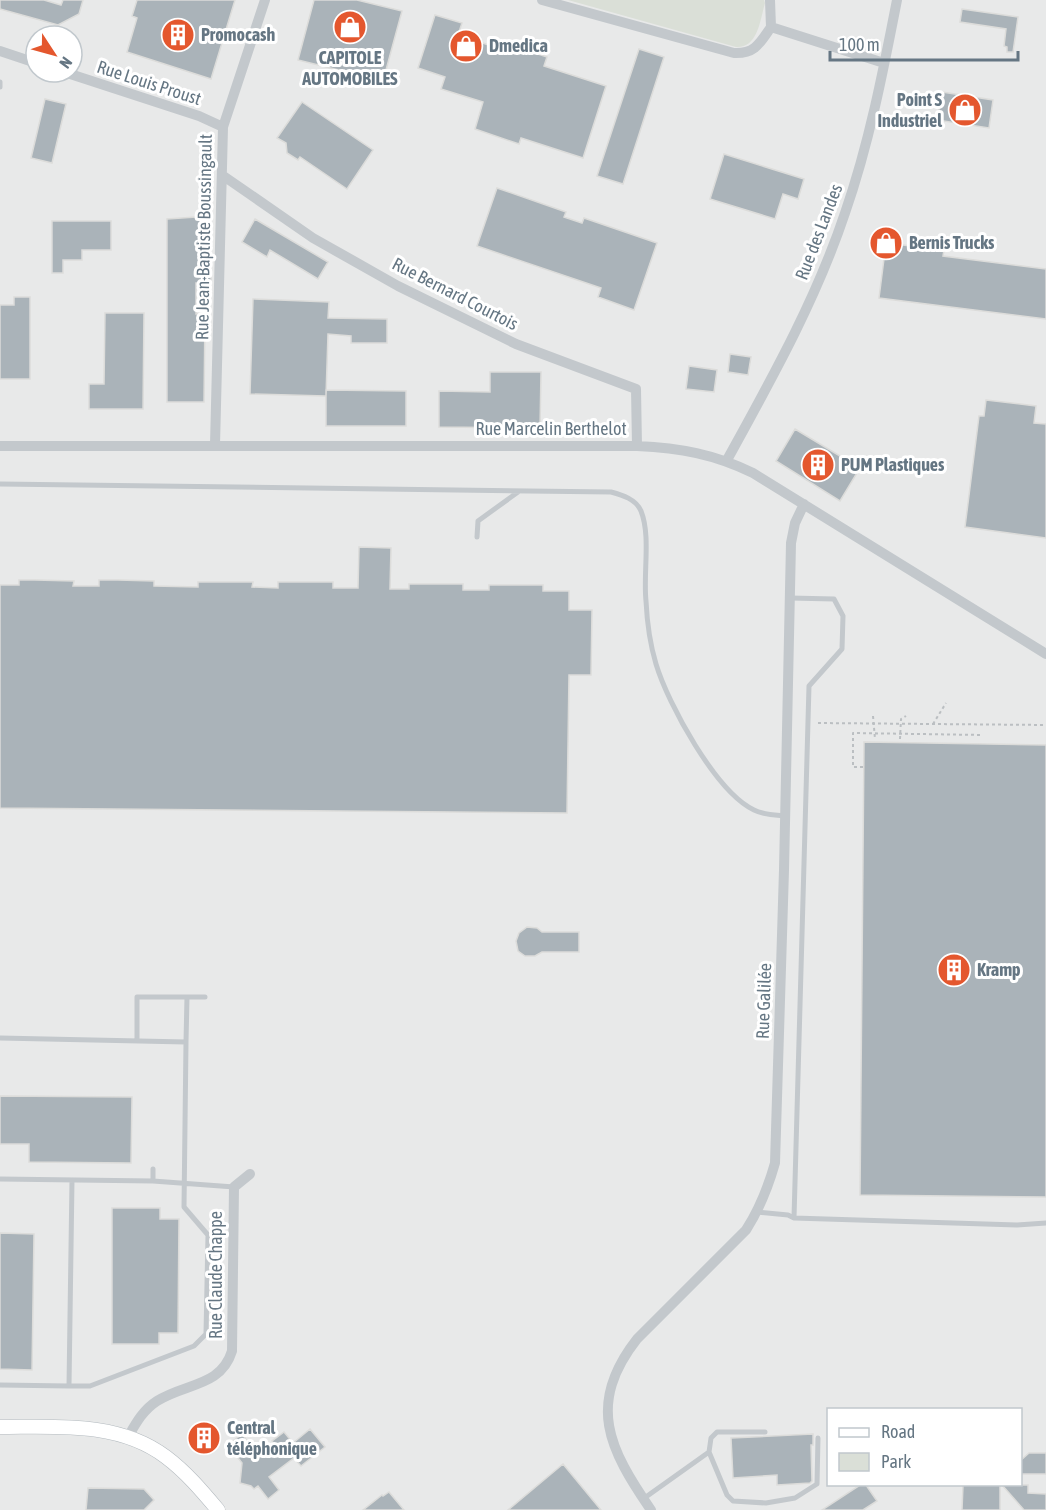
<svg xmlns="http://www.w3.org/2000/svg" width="1046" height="1510" viewBox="0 0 1046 1510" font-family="'Asap Condensed',sans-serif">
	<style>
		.built { fill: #e8e9e9; fill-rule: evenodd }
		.green { fill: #dadfd7 }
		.building { fill: #aab3b9; stroke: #dcdcda; stroke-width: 1.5 }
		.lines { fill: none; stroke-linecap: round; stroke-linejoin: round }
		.secondary-casing { stroke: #b3babf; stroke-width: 15 }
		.path { stroke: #bbbfc2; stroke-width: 2; stroke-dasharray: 3 3; stroke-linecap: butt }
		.service { stroke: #c3c8cc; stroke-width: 5 }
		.minor { stroke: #c3c8cc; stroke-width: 10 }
		.secondary { stroke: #fff; stroke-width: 14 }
		.labels { text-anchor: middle; stroke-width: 6; stroke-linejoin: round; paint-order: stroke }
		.poi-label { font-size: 18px; font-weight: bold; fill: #657683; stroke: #fff; text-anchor: start }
		.street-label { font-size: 18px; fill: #657683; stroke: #fff }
	</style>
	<rect width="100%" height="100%" fill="#fafaf8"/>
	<path class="built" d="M0,0H1046V1510H0ZM36,36H72V72H36ZM828,1410H1020V1484H828Z"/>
	<path class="green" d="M568,0H764L765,3C760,20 758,48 736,47Z"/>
	<path class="building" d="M0,0H44L61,5L63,0H83L79,14L58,25L0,9Z
		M137,0H235L211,79L127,52L137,18L132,16Z
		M314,0H357L402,11L383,81L298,60Z
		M962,9L1018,17L1013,52H1007V47L1004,46L1006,29L960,22Z
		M435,15L462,23L458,35L501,49L503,42L547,57L544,66L606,86L583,158L521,138L519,144L475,129L483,102L441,89L445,77L418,68Z
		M639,49L664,57L623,184L597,176Z
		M942,92L993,100L989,128L937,120Z
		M45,99L66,104L52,163L31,158Z
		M302,102L373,150L347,189L300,157L298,160L287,153L286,143L277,138Z
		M724,154L804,179L798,199L783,194L775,219L710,199Z
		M497,188L566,212L564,217L582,223L584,218L657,243L634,310L598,297L601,288L477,246Z
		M211,216V283H196V314H205L204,402H167V219Z
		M255,219L328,262L318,279L270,250L267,257L242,242Z
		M52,221H111V250H82V260H63V273H52Z
		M886,243L944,250L943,256L1046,269V319L879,298Z
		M14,297H30V379H0V305H14Z
		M253,299L329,302L328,318L387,319V343H351V336L328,334L326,396L250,394Z
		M105,313H144L143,409H89V384H104Z
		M730,354L751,357L748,375L728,372Z
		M689,366L717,370L714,392L686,389Z
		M490,372H541L540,428L439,427V391L490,392Z
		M326,390L406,391V426H326Z
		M986,400L1036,406L1034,423L1046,424V538L965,527L979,416H984Z
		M795,429L860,468L840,501L776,461Z
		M359,547L391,548L390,589H409V584H463V590H489V585H543V591H569V610H592L591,675H569L567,813L0,808V585H19V580H35L74,581L73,586H99V580H118L154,581V586L198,587V582H253L252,587L278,588V582H333V588H358Z
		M864,742L1046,745V1197L860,1195Z
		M527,927L537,928L542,932H579V952H542L535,956H525L518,951L516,941L519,933Z
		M0,1096L132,1097L131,1163L29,1162V1144H0Z
		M112,1208H160V1219H179L178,1333H159V1344H112Z
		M0,1233L34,1234L32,1370L0,1369Z
		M199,1429H210L209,1447L198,1446Z
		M310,1429L325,1447L301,1466L294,1458L269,1477L279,1490L268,1499L258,1486L254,1489L251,1486L240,1483L242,1463L228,1445L242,1434L259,1456L274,1444L272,1441L284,1432L293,1443Z
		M813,1434V1445H811L812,1481L810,1483L777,1485V1475L733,1478L731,1438Z
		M1029,1453H1046V1474H1020V1461Z
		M563,1464L601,1510H508Z
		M860,1485H866L877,1501L863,1510H822Z
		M963,1485H1000V1510H962Z
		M1002,1485H1028V1493L1046,1494V1510H1024Z
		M88,1488L144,1489L154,1500L144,1510H86Z
		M389,1492L404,1510H363L382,1495L383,1496Z"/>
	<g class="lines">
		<g class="secondary-casing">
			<path id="secondary" d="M0,1427C55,1427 119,1421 166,1457C186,1472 202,1491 218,1510"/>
		</g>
		<path class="path" d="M873,716L875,739
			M818,723L1046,725
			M933,724L946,703
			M900,739L901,719L906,716
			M863,767H853V733L983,735"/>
		<path class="service" d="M0,82V87
			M0,484L611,492C622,495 636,499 641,511C651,536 643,573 646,601C647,622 650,644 656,664C668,704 716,792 754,810C764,815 774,815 785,816
			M477,537L478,521L518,492
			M790,598L834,599L843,616L842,649L809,686L794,1218L1017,1225L1046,1223
			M0,1038L186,1042L184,1207L208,1235L206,1334L194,1346L90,1386H69L72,1180
			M137,1041V997H205
			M186,1042L187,997
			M0,1179L153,1181L234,1187
			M153,1181V1169
			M757,1212L788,1215L794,1218
			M0,1385L69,1386
			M765,1432H717L711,1438L709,1452L727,1495L733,1501L766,1503L795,1498L817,1484L818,1438
			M643,1499L709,1452"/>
		<path class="minor" d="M542,0L734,53C755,54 760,43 771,27L884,63
			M770,0L771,27
			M0,51L36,63
			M64,72L199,116L223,127
			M222,175L313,238L398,286L516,344L636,389L637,446
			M215,445L223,127L265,0
			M0,446H637C680,448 714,454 753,473L1046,654
			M727,460C771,380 816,300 845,213C869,144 883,72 897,0
			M128,1437C136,1423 143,1410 157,1401C185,1383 221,1387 232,1351L234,1187L250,1174
			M651,1510C609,1449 586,1404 637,1339L746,1230C760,1208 768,1188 775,1163L784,870L791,543L795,523L804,504"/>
		<use href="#secondary" class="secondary"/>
	</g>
	<defs>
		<g id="shop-disc" transform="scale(1.725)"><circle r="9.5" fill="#e4572e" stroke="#fff"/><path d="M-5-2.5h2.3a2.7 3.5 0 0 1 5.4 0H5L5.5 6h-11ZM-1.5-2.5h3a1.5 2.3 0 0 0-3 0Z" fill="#fff"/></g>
		<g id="building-disc" transform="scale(1.725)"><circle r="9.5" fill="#e4572e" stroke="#fff"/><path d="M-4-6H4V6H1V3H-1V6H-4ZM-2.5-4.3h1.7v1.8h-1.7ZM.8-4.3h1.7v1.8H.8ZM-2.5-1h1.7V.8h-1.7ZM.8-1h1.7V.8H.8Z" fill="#fff"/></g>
	</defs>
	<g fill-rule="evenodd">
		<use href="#shop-disc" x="350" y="27"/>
		<use href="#building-disc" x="178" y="35"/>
		<use href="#shop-disc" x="466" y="46"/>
		<use href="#shop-disc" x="965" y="110"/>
		<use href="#shop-disc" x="886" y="243"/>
		<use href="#building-disc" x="818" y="465"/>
		<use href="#building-disc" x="954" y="970"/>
		<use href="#building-disc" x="204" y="1438"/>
	</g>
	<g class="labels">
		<g class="poi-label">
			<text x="201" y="41">Promocash</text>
			<text x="489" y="52">Dmedica</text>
			<text x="350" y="64" text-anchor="middle">CAPITOLE<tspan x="350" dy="21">AUTOMOBILES</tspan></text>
			<text x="942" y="106" text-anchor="end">Point S<tspan x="942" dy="21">Industriel</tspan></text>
			<text x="909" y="249">Bernis Trucks</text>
			<text x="841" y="471">PUM Plastiques</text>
			<text x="977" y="976">Kramp</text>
			<text x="227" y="1434">Central<tspan x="227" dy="21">téléphonique</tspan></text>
		</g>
		<g class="street-label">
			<text transform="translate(149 83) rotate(18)" y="6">Rue Louis Proust</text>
			<text transform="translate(819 232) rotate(-69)" y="6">Rue des Landes</text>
			<text transform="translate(204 237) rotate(-89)" y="6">Rue Jean-Baptiste Boussingault</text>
			<text transform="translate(455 294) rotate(27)" y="6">Rue Bernard Courtois</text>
			<text x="551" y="435">Rue Marcelin Berthelot</text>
			<text transform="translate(764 1001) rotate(-88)" y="6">Rue Galilée</text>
			<text transform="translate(216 1275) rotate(-90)" y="6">Rue Claude Chappe</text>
		</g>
	</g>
	<rect x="827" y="1408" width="195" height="78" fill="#ffffff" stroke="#c1c8cd" stroke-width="1.5"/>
	<rect x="839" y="1428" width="30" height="9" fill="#ffffff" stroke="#c1c8cd" stroke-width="1.5"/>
	<text x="881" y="1438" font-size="18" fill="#657683">Road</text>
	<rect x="839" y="1453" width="30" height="18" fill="#dadfd7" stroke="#c1c8cd" stroke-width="1.5"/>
	<text x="881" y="1468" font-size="18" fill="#657683">Park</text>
	<g transform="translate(54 54) rotate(126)"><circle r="28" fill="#ffffff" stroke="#c1c8cd" stroke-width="1.5"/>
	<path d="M0-4.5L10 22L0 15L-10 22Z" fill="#e4572e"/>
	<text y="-9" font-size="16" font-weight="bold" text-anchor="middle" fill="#657683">N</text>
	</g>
	<path d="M830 51v9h188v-9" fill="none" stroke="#657683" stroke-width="3"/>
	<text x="839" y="51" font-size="18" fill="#657683" stroke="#ffffff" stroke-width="4.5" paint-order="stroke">100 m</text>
</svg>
